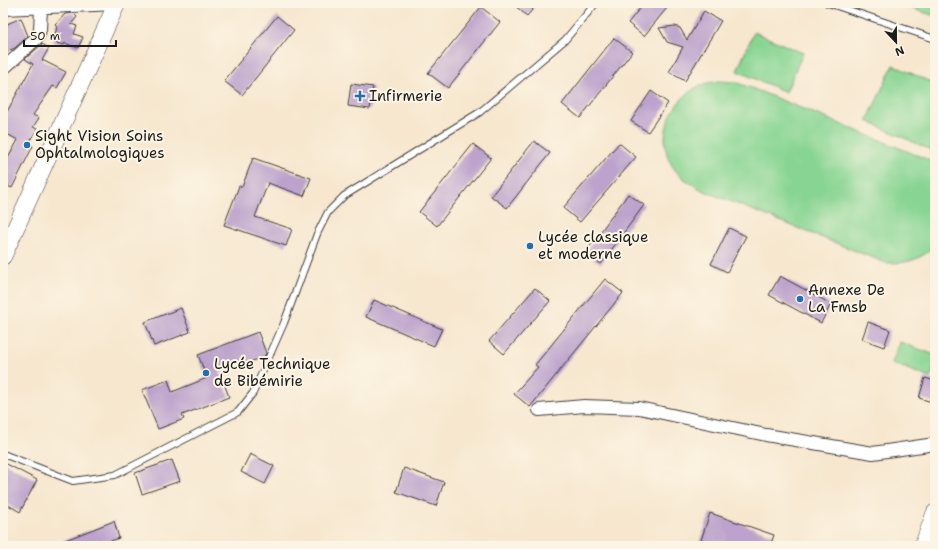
<svg xmlns="http://www.w3.org/2000/svg" width="938" height="549" viewBox="0 0 938 549" font-family="'Shantell Sans',sans-serif">
	<style>
		.green { fill: #88d593; stroke: #527858 }
		.building { fill: #bca2cc }
		.lines { fill: none; stroke-linecap: round; stroke-linejoin: round }
		.lane-casing { stroke: #3d3a37; stroke-width: 8 }
		.street-casing { stroke: #3d3a37; stroke-width: 14 }
		.secondary-casing { stroke: #3d3a37; stroke-width: 18 }
		.lane { stroke: #fff; stroke-width: 6 }
		.street { stroke: #fff; stroke-width: 12 }
		.secondary { stroke: #fff; stroke-width: 17 }
		.poi-dot { fill: #1f6fb2; stroke: #fcf5e5; stroke-width: 1.5 }
		.labels { text-anchor: middle; stroke-width: 4; stroke-linejoin: round; paint-order: stroke }
		.poi-label { font-size: 15px; fill: #1c1c1c; stroke: #fcf5e5; text-anchor: start }
	</style>
	<rect width="100%" height="100%" fill="#fcf5e5"/>
	<filter id="ink" filterUnits="userSpaceOnUse"><feTurbulence type="fractalNoise" baseFrequency=".025" numOctaves="2"/><feDisplacementMap in="SourceGraphic" scale="8" xChannelSelector="R" yChannelSelector="G"/><feConvolveMatrix kernelMatrix="1 2 1 2 8 2 1 2 1" color-interpolation-filters="sRGB"/></filter>
	<filter id="wash" filterUnits="userSpaceOnUse"><feTurbulence type="fractalNoise" baseFrequency=".012" numOctaves="4" result="noise"/><feDisplacementMap in="SourceGraphic" scale="16" xChannelSelector="R" yChannelSelector="G"/><feGaussianBlur stdDeviation="0.9" result="paint"/><feColorMatrix in="noise" values="0 0 0 0 0 0 0 0 0 0 0 0 0 0 0 0 0 1.4 0 .05"/><feComposite in="paint" operator="in"/></filter>
	<g filter="url(#wash)">
		<rect width="100%" height="100%" fill="#f7e7cf"/>
		<path class="green" d="M908,3H935V16L910,8Z
			M754,32L803,53L786,92L737,71Z
			M893,65L935,84V152L867,121Z
			M719,81L734,82L749,87L929,160L935,165V246C918,261 908,263 886,263L704,191C693,185 680,178 673,167C654,138 671,99 701,85C706,83 713,82 719,81Z
			M900,342L935,355V365L930,378L892,363Z"/>
		<g id="blocks">
			<path class="building" d="M512,3H538L527,16Z
				M644,3H671L644,36L628,23Z
				M481,7L500,22L448,88L428,73Z
				M704,11L721,21L685,81L669,72L683,47L667,42L659,28L675,26L680,28L687,40Z
				M73,13L77,17L71,24L77,26L74,34L83,37L78,48L65,43L64,45L53,42L57,27L55,25L65,14Z
				M277,16L294,30L242,95L224,81Z
				M21,18L28,36L15,48L3,53V27L8,25L7,24Z
				M614,38L632,52L580,118L562,104Z
				M42,44L49,48L42,60L66,72L57,88L53,86L33,115L39,118L33,127L37,129L28,144L33,146L12,188L3,184V167L18,140L3,132V119L33,64L25,59Z
				M351,84L373,87L370,109L348,106Z
				M651,91L668,103L648,132L631,121Z
				M534,141L550,153L507,208L491,196Z
				M619,143L636,157L580,222L563,208Z
				M473,144L491,158L437,226L419,212Z
				M253,158L311,178L304,196L268,183L255,217L292,229L286,246L224,225L239,186L242,187Z
				M628,194L644,205L601,264L585,253Z
				M729,228L746,236L727,272L711,264Z
				M780,276L831,304L821,323L769,295Z
				M605,279L623,293L530,407L514,394L538,367L535,365Z
				M535,288L550,301L504,354L489,341Z
				M374,300L442,329L434,346L366,317Z
				M181,308L190,332L154,346L145,322Z
				M868,322L890,330L884,347L862,339Z
				M258,332L266,353L264,357L220,372L229,397L182,415L184,419L158,429L142,390L168,380L172,392L207,378L198,355Z
				M925,378L935,381V403L919,398Z
				M250,454L274,466L265,484L241,472Z
				M172,460L180,481L142,494L135,473Z
				M3,462L37,480L20,512L3,502Z
				M404,468L444,482L436,506L396,492Z
				M710,513L774,535L770,546H699Z
				M114,521L119,538L97,546H50Z"/>
		</g>
	</g>
	<g filter="url(#ink)">
		<use href="#blocks" fill-opacity="0" stroke="#3d3a37" stroke-width="1"/>
		<g class="lines">
			<g class="lane-casing">
				<path id="lane" d="M828,3L935,39
					M3,454L73,481L115,475L238,412L253,393L265,366L284,323L317,234L328,212L344,196L480,112L565,40L596,3"/>
			</g>
			<g class="street-casing">
				<path id="street" d="M3,9L117,4
					M3,69L37,38L40,30L41,8
					M539,410L584,406L639,408L766,435L873,453L935,444"/>
			</g>
			<g class="secondary-casing">
				<path id="secondary" d="M3,256L117,3
					M923,546L935,513"/>
			</g>
			<use href="#lane" class="lane"/>
			<use href="#street" class="street"/>
			<use href="#secondary" class="secondary"/>
		</g>
	</g>
	<g class="poi-dot">
		<path d="M358 90h4v4h4v4h-4v4h-4v-4h-4v-4h4z"/>
		<circle cx="27" cy="145" r="4"/>
		<circle cx="530" cy="246" r="4"/>
		<circle cx="800" cy="299" r="4"/>
		<circle cx="206" cy="373" r="4"/>
	</g>
	<g class="labels">
		<g class="poi-label">
			<text x="369" y="101">Infirmerie</text>
			<text x="35" y="141">Sight Vision Soins<tspan x="35" dy="17">Ophtalmologiques</tspan></text>
			<text x="538" y="242">Lycée classique<tspan x="538" dy="17">et moderne</tspan></text>
			<text x="808" y="295">Annexe De<tspan x="808" dy="17">La Fmsb</tspan></text>
			<text x="214" y="369">Lycée Technique<tspan x="214" dy="17">de Bibémirie</tspan></text>
		</g>
	</g>
	<rect width="938" height="549" fill="none" stroke="#fcf5e5" stroke-width="16"/>
	<g transform="translate(896 42) rotate(158)" stroke="#fcf5e5" stroke-width="3" paint-order="stroke">
	<path d="M0-3L7 15L0 10L-7 15Z" fill="#1c1c1c"/>
	<text y="-6" font-size="11" font-weight="bold" text-anchor="middle" fill="#1c1c1c">N</text>
	</g>
	<path d="M24 40v6h92v-6" fill="none" stroke="#1c1c1c" stroke-width="2"/>
	<text x="30" y="40" font-size="12" fill="#1c1c1c" stroke="#fcf5e5" stroke-width="3" paint-order="stroke">50 m</text>
</svg>
